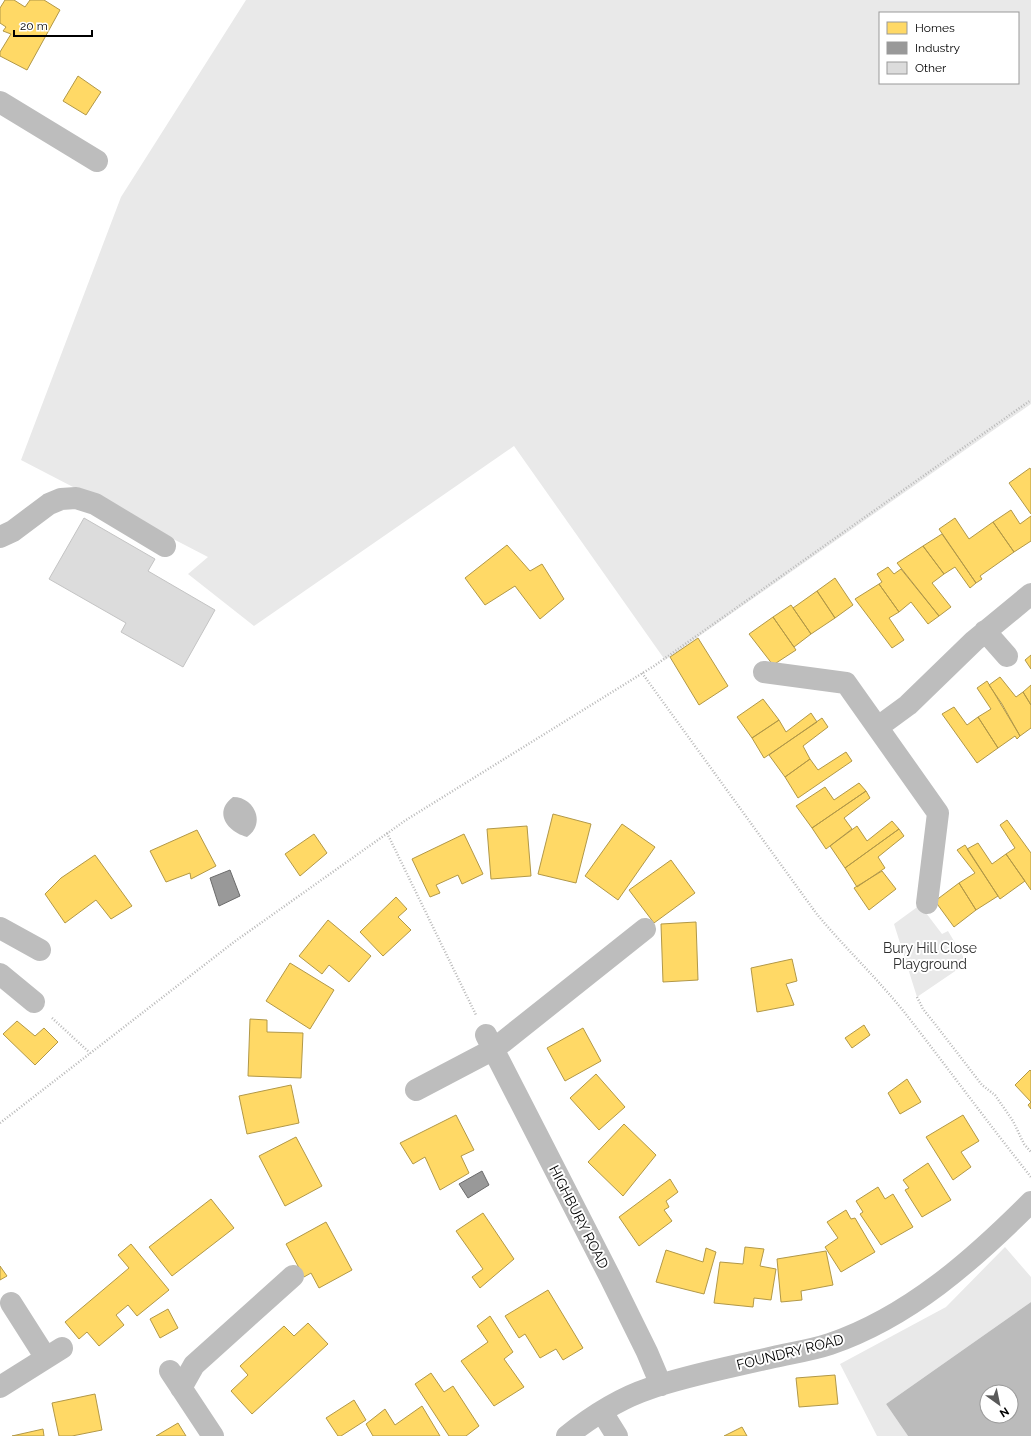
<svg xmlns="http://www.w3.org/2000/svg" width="1031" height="1436" viewBox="0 0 1031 1436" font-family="Raleway,sans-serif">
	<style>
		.green { fill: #e9e9e9; fill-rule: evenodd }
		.water { fill: #bbb; fill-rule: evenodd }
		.homes { fill: #ffd966; stroke: #b29847 }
		.industry { fill: #999; stroke: #6b6b6b }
		.building { fill: #dcdcdc; stroke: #c4c4c4 }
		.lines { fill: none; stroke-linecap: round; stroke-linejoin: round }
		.path { stroke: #b8b8b8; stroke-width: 2.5; stroke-dasharray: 1 2; stroke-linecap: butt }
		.minor { stroke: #bdbdbd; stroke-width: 22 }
		.labels { text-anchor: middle; stroke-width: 4; stroke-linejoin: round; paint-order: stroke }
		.park-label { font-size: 14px; fill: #2e2e2e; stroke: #fff }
		.street-label { font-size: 14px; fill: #000; stroke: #fff }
	</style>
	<rect width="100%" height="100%" fill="#fff"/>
	<path class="green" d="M246,0H1031V404L665,660L514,446L254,626L188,574L208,557L21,460L121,197ZM880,13H1018V83H880Z
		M920,905L942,934L948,931L967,963L917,997L894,924Z
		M1005,1247L1031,1277V1302L886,1404L908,1436H877L840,1364L946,1307Z"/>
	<path class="water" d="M233,797C255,797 266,824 247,837C227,832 213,812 233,797Z
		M1031,1302V1436H908L886,1404ZM987,1392H1011V1416H987Z"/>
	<path class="homes" d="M5,0H14L25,7L30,0H44L60,10L27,70L0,56V52L11,34L3,31L6,27L0,23V8Z
		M78,76L101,92L86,115L63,101Z
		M1030,468L1031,470V514L1009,483Z
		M1011,510L1020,524L1031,516V541L1014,552L993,522Z
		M955,518L969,539L993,522L1014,552L980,576L982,579L976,583L939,529Z
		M942,534L976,583L970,588L955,567L944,574L923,546Z
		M507,545L530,571L542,564L564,599L540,619L515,586L485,605L465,578Z
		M923,546L944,574L932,583L951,607L939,616L897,563Z
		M888,567L894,574L901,569L939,616L928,624L911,602L899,612L879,584L882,582L877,574Z
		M835,578L853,605L835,618L817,591Z
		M879,584L899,612L889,618L904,640L892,648L855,599Z
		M817,591L835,618L811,634L793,608Z
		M791,605L811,634L794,647L773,617Z
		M773,617L796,650L773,665L749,634Z
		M698,638L728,686L699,705L670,657Z
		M1031,655V669L1025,660Z
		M1000,677L1016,697L1023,692L1031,705V728L1020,736L1002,704L989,685Z
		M987,681L1020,736L1017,739L1015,736L998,748L978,717L991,709L977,688Z
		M1031,685V705L1023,692Z
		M763,699L779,720L752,738L737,717Z
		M954,707L967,725L978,717L998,748L977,763L942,714Z
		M811,713L817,722L764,758L752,738L779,720L786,732Z
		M822,718L828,727L803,746L810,759L785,777L769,755Z
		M846,752L852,761L798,798L785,777L810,759L818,770Z
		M859,783L866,791L812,828L796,806L825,787L834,800Z
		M866,791L870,798L844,818L852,829L826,849L812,828Z
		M553,814L591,824L576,883L538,874Z
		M1007,820L1031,853V890L1006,854L1015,848L1000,825Z
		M892,821L899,829L845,868L830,846L857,826L867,841Z
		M622,824L655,847L618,900L585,876Z
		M527,826L531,876L491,879L487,829Z
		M899,829L904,836L878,857L885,868L857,887L845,868Z
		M197,830L216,866L191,879L190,873L166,882L150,851Z
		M314,834L327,853L300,876L285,854Z
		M464,834L483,874L462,884L458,875L436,885L440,893L430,897L412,859Z
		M978,843L992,864L1006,854L1025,881L1000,899L967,849Z
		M965,845L998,896L976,910L959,883L975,873L957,850Z
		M95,855L132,906L111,919L96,900L65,923L45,894L61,878Z
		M671,860L695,893L654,923L629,890Z
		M882,871L896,889L869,910L854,888Z
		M959,883L976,910L954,927L935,901Z
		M396,897L407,909L398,917L411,930L383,956L360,932Z
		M328,920L371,956L349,982L329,965L322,974L299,956Z
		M696,922L698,980L663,982L661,924Z
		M792,959L797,981L786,984L794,1005L757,1012L751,968Z
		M290,963L334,990L310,1029L266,1001Z
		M250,1019L267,1020V1032L303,1033L301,1078L248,1076Z
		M17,1021L35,1036L44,1028L58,1042L35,1065L3,1034Z
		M864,1025L870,1035L852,1048L845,1038Z
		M583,1028L601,1061L565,1081L547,1048Z
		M1030,1070L1031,1071V1109L1028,1105L1031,1102L1015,1085Z
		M596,1074L625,1107L599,1130L570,1098Z
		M907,1079L921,1102L900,1114L888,1093Z
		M291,1085L299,1123L247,1134L239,1096Z
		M456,1115L474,1150L461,1156L469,1173L440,1190L425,1157L413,1164L400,1143Z
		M963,1115L979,1141L961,1152L971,1167L953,1180L926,1137Z
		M624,1124L656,1155L623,1196L588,1162Z
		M296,1137L322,1186L285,1206L259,1156Z
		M928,1163L951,1200L922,1217L905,1190L909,1188L903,1180Z
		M670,1179L678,1192L666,1201L669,1207L664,1210L672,1221L639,1246L619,1217Z
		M878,1187L885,1199L893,1194L913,1227L881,1245L860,1214L863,1212L856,1201Z
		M211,1199L234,1228L172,1276L149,1247Z
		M846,1210L851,1219L855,1218L875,1252L841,1272L825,1247L838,1238L827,1222Z
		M483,1213L514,1259L480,1288L472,1277L483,1269L456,1231Z
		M326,1222L352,1270L319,1288L311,1273L304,1277L286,1244Z
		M131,1244L169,1290L137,1316L128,1305L116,1315L124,1325L99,1346L87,1332L79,1339L65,1322L129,1268L118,1255Z
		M745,1247L764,1249L760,1266L776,1269L771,1300L754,1298L753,1307L714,1303L720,1262L743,1264Z
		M706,1248L716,1252L704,1294L656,1282L666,1250L703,1262Z
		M826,1251L833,1285L801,1291L802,1300L781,1302L777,1259Z
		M0,1266L7,1276L0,1280Z
		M548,1290L583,1348L563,1360L556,1349L540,1358L525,1334L519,1338L505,1316Z
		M168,1309L178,1328L160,1338L150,1319Z
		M490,1316L513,1352L504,1359L524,1387L494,1406L461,1361L488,1342L477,1326Z
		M308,1323L328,1344L252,1414L231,1391L248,1375L240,1366L284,1326L294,1336Z
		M431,1373L444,1392L453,1386L479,1426L466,1436H449L415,1384Z
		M835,1375L838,1404L799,1407L796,1378Z
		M95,1394L102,1430L72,1436H59L52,1403Z
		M354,1400L366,1420L341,1436H338L326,1418Z
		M422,1406L440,1436H373L366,1424L385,1409L395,1425Z
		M178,1423L186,1436H156Z
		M742,1427L747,1436H724Z
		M43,1429L44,1436H12Z"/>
	<path class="industry" d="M230,870L240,896L219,906L210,878Z
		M482,1171L489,1185L468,1198L459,1184Z"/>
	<path class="building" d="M84,518L155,559L148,571L215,610L183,667L121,632L126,623L49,579Z"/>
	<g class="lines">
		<path class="path" d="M642,673L816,913C844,947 877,978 905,1013C947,1067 988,1123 1031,1177
			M387,833L476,1015
			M917,997L923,1009L935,1024L982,1085L995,1095L1013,1121L1024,1144L1031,1152
			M52,1018L90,1053
			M0,1123L234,942L406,820L654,666L1031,400"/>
		<path class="minor" d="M0,102L97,161
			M0,537L13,531L49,504L61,499L76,498L95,504L165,546
			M985,631L1007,656
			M764,672L846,683L938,813L927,903
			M878,727L908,705L974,641L1031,594
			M0,928L40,950
			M0,974L34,1002
			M486,1035L610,1277L647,1352L661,1385
			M416,1090L494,1049L645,929
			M11,1303L46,1358
			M170,1371L213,1436
			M0,1387L62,1348
			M181,1388L194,1365L293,1276
			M602,1412L617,1436
			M567,1436C591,1417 618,1399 648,1389C688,1375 732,1367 774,1357C792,1353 812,1350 830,1344C909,1317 973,1260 1031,1202"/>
	</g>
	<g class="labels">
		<g class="park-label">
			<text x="930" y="953">Bury Hill Close<tspan x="930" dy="16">Playground</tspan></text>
		</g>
		<g class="street-label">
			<text transform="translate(579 1217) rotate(63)" y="5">HIGHBURY ROAD</text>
			<text transform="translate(790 1352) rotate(-14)" y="5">FOUNDRY ROAD</text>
		</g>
	</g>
	<rect x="879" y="12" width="140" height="72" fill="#ffffff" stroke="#999999"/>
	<rect x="887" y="22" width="20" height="12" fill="#ffd966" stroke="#999999"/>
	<text x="915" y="32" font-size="12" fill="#000000">Homes</text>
	<rect x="887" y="42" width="20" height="12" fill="#999999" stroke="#999999"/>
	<text x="915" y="52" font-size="12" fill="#000000">Industry</text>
	<rect x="887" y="62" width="20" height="12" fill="#dcdcdc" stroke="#999999"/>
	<text x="915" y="72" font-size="12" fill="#000000">Other</text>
	<g transform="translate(999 1404) rotate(147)"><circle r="19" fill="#ffffff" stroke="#999999"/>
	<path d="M0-3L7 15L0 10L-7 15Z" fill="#595959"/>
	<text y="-6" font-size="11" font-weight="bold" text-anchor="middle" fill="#000000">N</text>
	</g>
	<path d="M14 30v6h78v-6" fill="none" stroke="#000000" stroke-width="2"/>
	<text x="20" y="30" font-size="12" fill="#000000" stroke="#ffffff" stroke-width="3" paint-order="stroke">20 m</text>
</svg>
